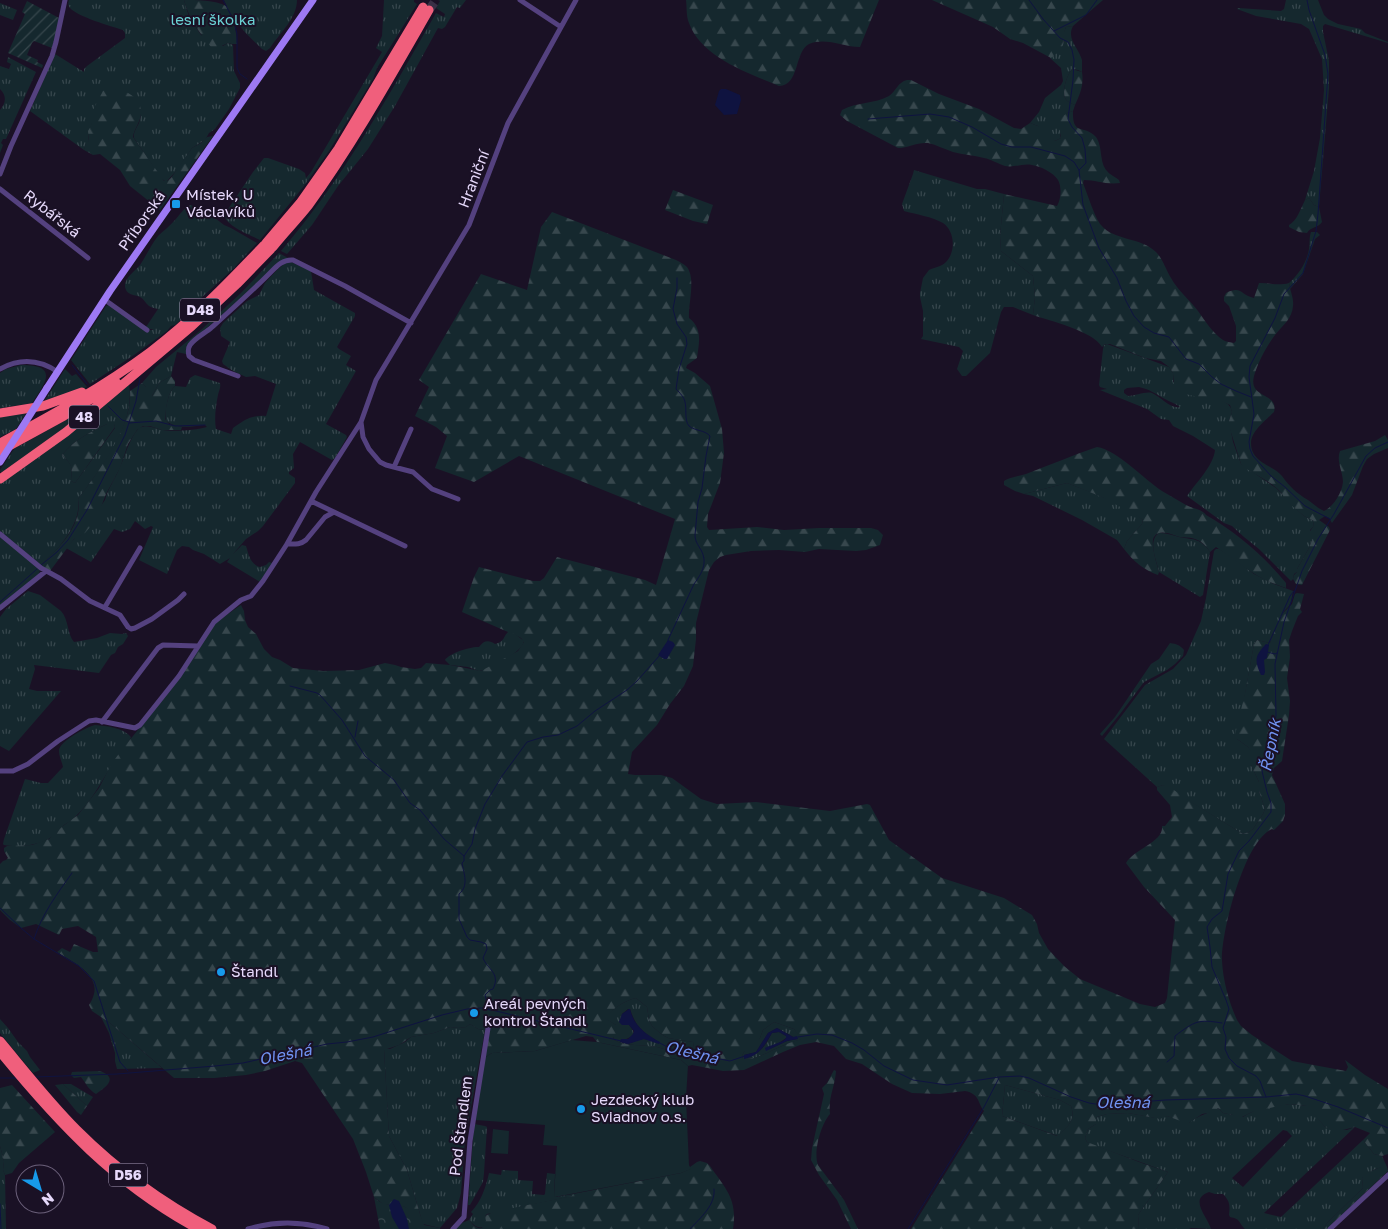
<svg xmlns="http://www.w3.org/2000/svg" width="1388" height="1229" viewBox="0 0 1388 1229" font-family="'Golos Text',sans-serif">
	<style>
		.grass { fill: url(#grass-tufts); fill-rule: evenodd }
		.forest { fill: url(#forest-firs); fill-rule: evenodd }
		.park { fill: url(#park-crowns) }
		.garden { fill: url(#garden-furrows) }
		.pitch { fill: #15282e }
		.water { fill: #0f1340 }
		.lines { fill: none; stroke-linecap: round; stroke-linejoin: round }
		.stream { stroke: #0f1340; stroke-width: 1 }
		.motorway-tunnel { stroke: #392f45; stroke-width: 9; stroke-dasharray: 9 4.5; stroke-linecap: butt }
		.minor { stroke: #54417f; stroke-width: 5 }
		.secondary { stroke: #9d79f3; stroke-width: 7 }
		.motorway { stroke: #f05f7c; stroke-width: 9 }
		.secondary-bridge { stroke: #9d79f3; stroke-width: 7 }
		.poi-dot { fill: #179aea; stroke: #1a1125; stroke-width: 2 }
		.labels { text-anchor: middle; stroke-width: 4; stroke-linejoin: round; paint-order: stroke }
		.shield { fill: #1a1125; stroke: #a99dbb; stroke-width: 1 }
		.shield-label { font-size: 14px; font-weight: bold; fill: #e6d9fb }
		.park-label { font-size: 15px; fill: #6bd3d5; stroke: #1a1125 }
		.street-label { font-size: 15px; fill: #e6d9fb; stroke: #1a1125 }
		.poi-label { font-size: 15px; fill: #e6d9fb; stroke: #1a1125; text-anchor: start }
		.water-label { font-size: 16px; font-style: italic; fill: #7092f2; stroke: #1a1125 }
	</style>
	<defs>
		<pattern id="grass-tufts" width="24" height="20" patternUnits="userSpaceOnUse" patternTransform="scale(1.25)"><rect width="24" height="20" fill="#15282e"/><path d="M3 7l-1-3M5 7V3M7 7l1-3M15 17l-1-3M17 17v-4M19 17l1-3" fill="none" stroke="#37474d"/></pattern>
		<pattern id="forest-firs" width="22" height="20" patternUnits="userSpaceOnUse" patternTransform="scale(1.25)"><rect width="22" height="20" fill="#15282e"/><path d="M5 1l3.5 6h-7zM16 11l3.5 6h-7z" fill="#37474d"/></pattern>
		<pattern id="park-crowns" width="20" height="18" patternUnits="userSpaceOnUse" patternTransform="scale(1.25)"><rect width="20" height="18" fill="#15282e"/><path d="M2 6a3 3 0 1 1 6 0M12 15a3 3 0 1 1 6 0" fill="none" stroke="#37474d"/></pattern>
		<pattern id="garden-furrows" width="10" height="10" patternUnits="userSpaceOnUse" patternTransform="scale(1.25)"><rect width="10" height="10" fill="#15282e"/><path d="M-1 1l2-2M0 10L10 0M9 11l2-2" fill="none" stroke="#37474d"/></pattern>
	</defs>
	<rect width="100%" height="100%" fill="#1a1125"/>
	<path class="grass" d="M69,0H184L189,17L201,35L223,46L228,43L233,45L234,71L240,83V88L229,109L215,129L209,133L205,140L192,148L178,169L166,182L161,178L134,138C133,131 138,127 140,120C145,101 128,92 112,89L92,122C91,129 87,133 89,141L86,143L84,150L30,111L55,54L84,72V69L87,66L125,38V33L123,30C111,26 78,17 70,8C68,5 68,4 69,0Z
		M224,0H297C297,18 280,33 270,48L266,51L262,49C245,33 233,21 224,0Z
		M384,0H414V2L417,4L377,68L373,79L329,151L304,186L260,240C250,235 226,226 224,215L253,172L264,158H268L299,169L305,173L306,178L311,172L382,52L376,48L382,36Z
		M438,0H466L460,8L457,7L445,27L442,29L438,28L395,106L368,149L338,186L312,225L287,254L281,251C343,179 389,95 436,13L444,17L445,14L436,8L440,1Z
		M1286,0H1318L1324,15L1328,19L1338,24L1361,29L1365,33L1388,42V43L1325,24L1323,26V32L1329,61V88L1319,207L1314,205L1309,198L1305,200L1314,171L1320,138L1324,90L1322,59L1309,29L1301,24L1256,16L1237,9L1238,8L1281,11L1284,9Z
		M0,3L17,10L13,20L0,15Z
		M1073,26C1066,39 1079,48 1082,60C1082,64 1082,68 1082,72L1078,70L1072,69C1067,75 1062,90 1065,98C1067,102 1071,103 1075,105L1073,111L1067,113L1060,135L1061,138L1055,141L1041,134L1038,126L1030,123L1039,112L1045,98L1061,85L1063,81L1061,68L1050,58L1064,42V32L1066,27Z
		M8,57L36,72L6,139H3L1,143L3,145L0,153V110C6,103 7,96 0,89V66L9,69L11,64L7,62Z
		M914,170L977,189H985L1004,194L1000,236L1001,251L1033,276L1035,297L1033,315L1013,307H1004L1001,312L990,353L966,376H962L957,369L963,351L959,347L921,339L923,336V311L920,297V293L923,278L929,270C935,267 941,267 946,262C956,252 955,231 943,223C933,217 915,214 904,211L902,204L913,174Z
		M191,205L211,215L224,225L231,228L257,243L233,269L187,311L188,313L175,325L171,326L167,331L134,355L90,384L71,360L106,306L109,305L145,330V332L154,329H149L146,327L158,309C145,307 147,301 140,297C134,294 127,296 125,287C124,278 135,271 140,265C146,256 151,245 158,236C163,231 170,226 175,220C180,215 184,207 191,205Z
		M1311,232H1317L1320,235L1315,239L1303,274L1290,289L1289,283C1299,274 1307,262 1309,249C1310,243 1309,238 1311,232Z
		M279,253L288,258L188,344L186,349V354L177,352L171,376L159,383L152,396H146V387L142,383L156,367L201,330L241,293Z
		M291,262L311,271L314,290L355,313V316L337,347L339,349L351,356L346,365L356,371L326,424L346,435L347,437L335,458L332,460L300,442L293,454L294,468L289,472V474L295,478V483L263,526L258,531L246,539L233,554L242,545L246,546C249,555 250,564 260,567L266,565L269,562L272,563L260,582L227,562L230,558L220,564L204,554L193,550L189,547L182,546L177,550L167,574L139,560L153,527L151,526L145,529L135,521L130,529L122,532L114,529L91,562L66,548L77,536L81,535L105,500C108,488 116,478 120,467C126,454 129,439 139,428C148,424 153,428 162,430C173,432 197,430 207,427L205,425H203C190,427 177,429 166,421C164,412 168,392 175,386L186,387L190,378L195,375L220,383C221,388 219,390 218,395C216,405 214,418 216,429L231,434L233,428C245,420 250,415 266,416L276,384L255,376L246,377L233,371L223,364L222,361L230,342L221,336L220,328L223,323L247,301L259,295L265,283L276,271L285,263Z
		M1107,344L1169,367L1173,373V382L1212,398L1214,397C1222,401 1231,403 1232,412L1229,421L1233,442L1241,464L1276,488L1284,496L1286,500L1304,516L1314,521L1313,527L1310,530L1312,540L1309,548L1297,569V572L1294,574L1293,579L1291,581L1259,549L1244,537L1232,526L1224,523L1187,496C1195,484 1214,465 1215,450L1193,436L1173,426L1169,420L1161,419L1147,409L1100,390L1107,389L1100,387L1099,385L1103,349L1104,345ZM1139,387C1149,389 1156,394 1165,399C1170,402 1175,403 1180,407C1170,409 1161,397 1152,393C1146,391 1135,396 1128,396L1124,393V390L1127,388Z
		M21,365C59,365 46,382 32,403L0,408V373L6,369Z
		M65,369L72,376L76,374L87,387L71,394L45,400Z
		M129,384C136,424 101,468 78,499C81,517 69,535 58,548C52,554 46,559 41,565L0,531V484ZM107,424H114L115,428L75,483L71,481C72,465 73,466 62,455C75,439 89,433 107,424Z
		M93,405L67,426L1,473L0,470L14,449Z
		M28,410L16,429L0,437V415Z
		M1067,483C1093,493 1122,503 1143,520L1142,524L1127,541L1124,549L1117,540L1082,520L1033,496L1024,494Z
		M1159,533C1166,533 1172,535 1179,537C1194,540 1201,538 1210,552L1203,595L1200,597L1159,572C1157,561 1147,541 1159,533Z
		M0,535L40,569L39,574L0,606Z
		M1216,549H1219L1227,554L1254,574L1274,584L1293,591L1291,602L1289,606L1284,611L1270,643L1257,640L1254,644L1237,739L1248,747L1251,751V765L1259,782V791L1265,809L1263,814L1253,829L1249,832L1243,834L1163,785L1157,787L1104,739L1145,685L1173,669L1186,655L1201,621L1206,598L1214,551Z
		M28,591L40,595L61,611C69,620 67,634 74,642L97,638L110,633L122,634L126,633L128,636L123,644L118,647L115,653L111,655L99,673L34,665L35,669L29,689L37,691H61L9,751L0,746V617L6,609Z
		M509,631L515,634L524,641C521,654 496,663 484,670L479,671L468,667L450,665L445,660C449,653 472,646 479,647C484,640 489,640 495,644C505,642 503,636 509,631Z
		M1170,643C1176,644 1180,645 1184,650L1183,656L1175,664L1167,670L1144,682L1120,714L1102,736L1100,734L1115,717L1151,664L1159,659Z
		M95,725C107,726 124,728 131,737C130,742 116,758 112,765C101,782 91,802 76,816C73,820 68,822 64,825C60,829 57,833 53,836C42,845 18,848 4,845L3,844L4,839L25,779L41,783H48L63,767C62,762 59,756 59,751C59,741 87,727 95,725Z
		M636,998L647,1007L649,1020L652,1026L661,1034L668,1038L693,1042L694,1048L692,1055C680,1054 669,1050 657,1047C642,1044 627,1047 614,1040L613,1036L616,1025L604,1018C613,1009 623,1001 636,998ZM628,1009H630C636,1028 643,1032 659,1042C654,1042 648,1039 643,1039C632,1040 634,1046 620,1042C628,1037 640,1037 629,1025H625L622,1014Z
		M101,1017L110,1023L162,1068L117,1069L115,1061V1053L109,1033Z
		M0,1019L8,1028L18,1042L27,1051L30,1057L40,1070L33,1073L0,1033Z
		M774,1022L794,1029L802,1039C795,1041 789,1043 782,1046C769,1051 757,1060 743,1059L742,1056L744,1052L760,1038L763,1030ZM777,1028L797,1039L787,1041L770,1049L786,1038V1036L779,1032L772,1033C765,1046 759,1056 744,1058V1055L756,1052L768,1033Z
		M470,1024L478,1029L485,1030L465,1140L461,1193L457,1208L440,1228L423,1224L407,1170L389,1136L384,1049H390L405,1042L411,1037L434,1033L450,1027L459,1028L466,1027Z
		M63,1084H71L93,1097L87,1106Z
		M1005,1085L1060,1100L1071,1106C1076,1120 1068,1127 1058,1136L1002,1116Z
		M1290,1104L1308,1106L1325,1127L1347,1130L1355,1127L1264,1213L1281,1217L1363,1140L1374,1154L1382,1156L1387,1167C1377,1167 1369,1171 1362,1178L1363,1188L1327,1223L1323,1229H1245C1238,1222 1241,1219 1230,1217L1229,1215C1230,1206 1230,1201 1223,1194H1215L1209,1192C1188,1199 1208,1217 1211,1229L1191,1228L1189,1229H1139L1138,1215L1168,1172L1093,1145L1087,1142L1085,1138L1088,1129L1096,1124V1119L1097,1117L1107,1114L1128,1113L1156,1118L1167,1116L1189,1123C1198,1115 1208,1114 1218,1108L1223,1113L1243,1117C1256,1108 1275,1106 1290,1104ZM1283,1130L1287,1131L1292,1136L1243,1187L1232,1178Z
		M474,1124L485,1126L487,1127L484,1173L483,1182L470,1205H468Z
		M0,1146L4,1161L3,1170L5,1175L6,1229H0Z
		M502,1170L518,1171V1180L533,1181L532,1194L544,1195L545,1194L547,1173L555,1174L554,1196L556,1197L573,1194V1196L487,1214L485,1216L487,1221C485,1223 484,1225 483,1227C478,1229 472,1224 469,1220L473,1214L471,1212C481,1202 486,1187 489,1173L501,1175Z"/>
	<path class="forest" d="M184,0C195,0 216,0 226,6C233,13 237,34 237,44H232L228,43L217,48L211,47C199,32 189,19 184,0Z
		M686,0H879L860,47C843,47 826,37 809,44C794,52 800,85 779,86C748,73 701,57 689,23C686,16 687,7 686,0Z
		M932,0H1103L1073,26L1066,27C1063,33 1065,39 1063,45C1061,50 1055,54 1051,58L1023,43L1010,39L993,27Z
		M1072,69L1082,72C1084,85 1080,94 1075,105C1071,103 1067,102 1065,98C1062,90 1067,75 1072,69Z
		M907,80H911L939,94L979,109L1014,128L1021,129L1030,123L1038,126L1043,130L1042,134L1049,135L1055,141L1061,138C1059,125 1056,116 1073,111C1072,137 1085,124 1096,137C1103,147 1099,162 1107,171C1110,175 1116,177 1119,180L1120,183C1106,185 1096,180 1084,180L1083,183C1087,193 1095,218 1101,225C1114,241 1141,237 1156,252C1163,259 1166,270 1171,278C1178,291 1190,300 1198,311C1205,321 1213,333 1223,340C1226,342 1231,342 1234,343L1236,341V326L1229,306L1224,301V297L1226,293C1242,285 1241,296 1254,298L1259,283C1269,283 1279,286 1289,283C1290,291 1294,298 1293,306C1292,319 1283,325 1275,335C1266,347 1258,362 1254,376C1248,399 1279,392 1274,412C1266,420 1251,431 1251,443C1251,463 1273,465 1282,476C1290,487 1296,493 1308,500C1314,504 1317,508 1324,511C1333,507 1342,493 1343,482C1343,472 1336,461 1340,451L1375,441L1385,435L1388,440V448L1374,454L1367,459L1363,466L1352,495L1332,523L1329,518L1325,516L1319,520L1329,527L1330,530L1302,585L1296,584L1293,579L1294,575L1297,572V569L1309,548L1312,540L1309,537L1308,534L1313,527L1314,521L1304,516L1285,500C1282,487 1256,475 1245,468L1241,464L1229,426V421L1232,412L1230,405L1214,398L1211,400L1181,393L1174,387L1173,373L1169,367L1161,361L1145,358L1110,344H1105L1102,347C1093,331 1050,321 1033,315L1035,297L1033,276L1001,251L1000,236L1004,194L1057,206C1061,200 1062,187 1058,180C1054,173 1040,166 1032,165C1023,163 1014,168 1005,166C998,164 991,159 984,158C974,155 963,155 953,152C944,149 937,145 928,143C917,142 908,148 898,148L847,121L840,115L842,110C856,102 875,104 889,96C896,91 898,82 907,80Z
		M107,89C122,87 143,97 141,114C140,123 134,129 133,137L164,181H167L171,178L192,148L201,143L207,137L213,136L160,210L130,186L120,170L100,154L93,155L84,150L86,142L89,141L88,131L91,126L92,112L103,91Z
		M673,190L713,205L707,224L693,221L665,210Z
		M1309,198L1314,205L1319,207L1322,222C1318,228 1310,227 1307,233L1299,232L1289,227V225C1297,221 1301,208 1305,200Z
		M552,212L676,260C680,262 684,264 687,267C696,279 688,304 689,318C703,329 699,342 697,358L687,365L686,368L695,373L710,386L722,429L724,453L720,483L708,514L707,527L709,530L757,527L784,530L819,528H871L878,530L883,535L880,545L866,550L856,551L819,549L805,552L779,550L751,551L726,555L720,557L714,562L709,570L696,623V639L693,666L684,686L670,704L657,725L632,752L628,774L635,775H661L672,778L701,799L717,804L756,802L830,811L867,804L870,805L889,840L942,878L1004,898L1032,915L1037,924L1039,933L1048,949L1064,966L1080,979L1140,1004L1155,1007L1165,1003L1167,998L1175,920L1144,887L1126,863C1134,849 1164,842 1162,826H1165L1172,817L1170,805L1157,790V787L1163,785L1168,786L1193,803L1243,834L1249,832L1253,829L1263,814L1265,809L1259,791V782L1251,765V752L1248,747L1237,739L1235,735L1245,693L1254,644L1257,640L1270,643L1279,620L1283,613L1292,604L1295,594L1297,593L1304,594L1300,609L1302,612L1298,616L1292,631L1289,640L1290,657L1287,678L1290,701L1289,715L1282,761L1274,768L1272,775L1285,804V815L1283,821L1274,830L1272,829C1244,841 1221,933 1222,961C1223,981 1229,1002 1237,1020L1241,1026L1252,1035L1292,1061L1346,1071L1348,1067L1345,1060L1365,1075L1388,1089V1154L1382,1156L1374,1154L1363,1140L1370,1133L1355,1127L1338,1131L1325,1127L1307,1106L1290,1104L1274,1107L1252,1112L1238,1119L1235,1118L1233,1115L1223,1113L1218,1108L1214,1112L1202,1114L1189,1123H1186L1167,1116L1160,1119L1128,1113L1107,1114L1097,1117L1096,1119V1124L1088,1129L1085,1138L1087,1142L1139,1162L1168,1172L1138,1215L1139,1229H911L984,1111C977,1102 980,1094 965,1091L940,1094L912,1093L892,1084L862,1064L846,1059L834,1046L816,1042L800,1045L783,1052L744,1070L723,1071L692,1065L688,1066L681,1060L597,1042L593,1037L586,1036L535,1051L492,1053L484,1058L490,1016L486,1021L485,1030L478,1029L470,1024L466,1027L459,1028L450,1027L434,1033L411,1037L399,1045L384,1050L389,1136L407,1170L420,1214H414L405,1207L383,1204L374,1197L366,1172L353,1139L302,1063L295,1061L265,1071L246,1075L214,1078H174L110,1023L92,1011L89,1005C91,1002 93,998 94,994C99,973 71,961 57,952L62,948L70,952L74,944L93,952H98L96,937L78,926L62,929L59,935L36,924L21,928L10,920L0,910V864L3,861L6,860L8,858L4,851V848L7,846L32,845L49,839L63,826L78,815L99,788L112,763L124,747L177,682L212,625L241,605L244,611L245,620L248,627L256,634L264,649L272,657L280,660L293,668L323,671L359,670L385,663L395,665L401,667L415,669L421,668L426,663L450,665L481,671L518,651L524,642L521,638L510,632H508L462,612L474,577L479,567L533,581H540L544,578L557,557L645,580L656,585L675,519L519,456L474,482L435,468L447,436L436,427L415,416L429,387L419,380L481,274L527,290L541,227ZM636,998L647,1007L649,1020L652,1026L661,1034L668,1038L693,1042L694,1048L692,1055C680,1054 669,1050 657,1047C642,1044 627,1047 614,1040L613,1037L618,1033L620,1030L616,1025L605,1018C613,1009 623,1001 636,998ZM774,1022L794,1029L801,1039C795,1041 788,1043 782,1046C769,1051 757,1060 743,1059L742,1056L744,1052L754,1046L760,1038L763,1030ZM1005,1085L1060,1100L1071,1106C1076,1120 1068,1127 1057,1136L1002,1116Z
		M171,376L175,381V386C167,393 166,409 165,419L169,424L182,427L181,430H162L150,426H143L137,430L128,444L120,468L106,494L96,520L85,533L74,539L50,571L41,565C46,559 52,554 58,548C69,536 82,517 78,499C98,472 133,426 130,391L142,383L146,387V396H152L159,383Z
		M107,424H114L115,427L75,483L71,481C72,466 73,466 62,455C75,439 89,433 107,424Z
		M1097,447C1117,450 1145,480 1162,491C1170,496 1178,500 1186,505C1193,509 1202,509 1206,515C1236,532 1265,557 1286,583V588C1256,579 1241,564 1216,547L1210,552C1206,546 1202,541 1195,539C1191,537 1185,538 1180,537C1172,535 1160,528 1154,537C1150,543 1157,565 1159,572L1158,575C1144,570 1133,561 1124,549L1127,541L1142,524L1143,520L1137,516L1102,497L1067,483L1024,494L1015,491L1004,485V481C1010,477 1019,476 1026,474C1050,465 1073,455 1097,447Z
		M834,1070L836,1071C835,1087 828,1097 830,1114C821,1124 813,1152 818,1165L844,1200L858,1229H851L837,1200L819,1175L811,1160L812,1148L824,1094L822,1088L827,1083Z
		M100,1071C119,1078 106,1087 96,1094C88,1089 87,1085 81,1077L74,1078L71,1075L72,1072Z
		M63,1084L87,1106L81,1115L77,1112L55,1085Z
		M12,1085L55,1132L19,1163L12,1173L5,1175L3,1170L4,1161L0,1146V1088Z
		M700,1161L707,1163L710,1166C725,1188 738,1199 733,1229H455L462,1223L469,1220C472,1224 476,1229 482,1228L485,1222L486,1221L485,1216L493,1212L572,1196L573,1194L681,1173L690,1169V1167L697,1162Z
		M1381,1167H1387L1388,1171L1327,1229H1323L1327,1223L1363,1188L1362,1178L1364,1174Z"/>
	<path class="park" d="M374,1197C386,1209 393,1202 405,1207C411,1210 413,1213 420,1214L424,1225L440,1228V1229H380Z"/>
	<path class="garden" d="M27,1L61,19L52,48L34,41L32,43L27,55L38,60L37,62L43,65L42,68L8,53L25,14L22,12Z"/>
	<path class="pitch" d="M572,1040L597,1042L681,1060L688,1066L686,1098L689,1165L691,1169L681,1173L555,1197L554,1196L557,1146L543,1145L545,1125L475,1120L484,1058L492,1053L535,1051Z
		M493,1129L509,1131L508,1154L491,1153Z"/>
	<path class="water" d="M721,89H726L740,95L741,100L737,114L724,115L715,105L719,91Z
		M668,640L673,642L675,645L667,659H664L658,655Z
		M1266,644L1269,645L1267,658L1264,660L1265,672L1264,675H1261C1254,660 1255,656 1266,644Z
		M629,1009H630C634,1026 645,1034 660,1042L659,1044L644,1039L628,1044L620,1042L621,1039H628L633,1034L634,1031L629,1025H622L619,1022L622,1014Z
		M777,1028L793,1037L797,1036L798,1039L787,1041L766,1051L765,1048L767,1047L783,1041L786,1038V1036L779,1032L772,1033C764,1046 760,1055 744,1059V1055L756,1052L768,1033Z
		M394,1199L399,1201L407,1219L409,1229H399L392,1217L389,1205Z"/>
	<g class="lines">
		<path class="stream" d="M223,0L234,21L237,34V68L240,74L247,79
			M1029,0L1043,19L1060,38L1068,42L1072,50L1074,60L1073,80L1068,119L1072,127L1082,138L1085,149L1086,163L1079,170L1083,205L1099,248L1117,278L1126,301L1134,316L1144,327L1154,333L1169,337L1186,359L1199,364L1212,377L1221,384L1236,391L1251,397
			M1307,0L1309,10L1325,55L1328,74L1318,214L1316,231L1303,273L1284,294L1275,318L1250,366L1249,377L1254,414L1249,442L1250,449L1253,456L1271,476L1285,487L1305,506L1330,519
			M1054,31L1086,15L1097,0
			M868,119L930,114L949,117L972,127L1001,144L1012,147H1031L1065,156L1074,162L1079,170
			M72,365L87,384
			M108,406L122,420L129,422
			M129,423L156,421L175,426L205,425
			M40,566L57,552L68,540L87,510L125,435L136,401L140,378
			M0,602L37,569
			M668,640L694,584C702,573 708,563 701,550C698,545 695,541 695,535L698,502L702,488L706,456L710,436C705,430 695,431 689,426C684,420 687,409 685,402C684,397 680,393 676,389L679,369L687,344L686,337L677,324L673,309L677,288V278
			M1268,645L1290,596L1294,591
			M1267,652L1275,654L1277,653
			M290,686L317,693L320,695L342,720L365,756L394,780L410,803L420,810L444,839L464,856
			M355,737L358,721
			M0,908L21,928L34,939L79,966L94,981L120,1062L128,1071
			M34,939C42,914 57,894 72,873
			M489,1010L485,995L490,990L493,989C501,973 487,969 483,958L487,949L486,944L481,942L470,940L467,937L459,919V894C469,886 464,874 462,863L464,861V856L472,844L475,829L485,804L502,776L527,742L543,737L558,735L577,726L595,711L627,690L637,681L660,655
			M798,1037L817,1034L832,1035L852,1043L864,1050L884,1066L913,1080L947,1085L999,1077L1020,1076L1029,1078L1071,1097L1089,1103L1102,1105L1165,1100L1266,1097L1296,1094L1305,1096L1338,1107L1388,1128
			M658,1042L671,1049L730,1061L745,1056
			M1167,1062L1174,1056L1175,1036C1195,1021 1198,1019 1222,1023
			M36,1077L117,1074L215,1066L243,1063L327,1044L347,1042L373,1037L442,1015L467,1009L481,1008L496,1011L621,1041
			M0,1078H17
			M1266,1097L1260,1081L1256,1076L1237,1066L1229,1058L1225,1049L1226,1037L1223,1028L1229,1009L1226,1000L1212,967L1210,947L1207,927L1212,919L1222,911L1228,874L1239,851L1249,841L1271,812V803L1267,792L1262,771L1276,716L1275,664L1284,622L1302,571L1318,539L1334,514L1366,456L1375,448L1388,442
			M0,1204L1,1229
			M690,1229C700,1218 716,1205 714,1189
			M908,1229L984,1107L999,1078"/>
		<path class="motorway-tunnel" d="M429,10L436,0"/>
		<path class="minor" d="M520,0L561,27
			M0,174L11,146L52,56L56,42L65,0
			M0,189L88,258
			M105,300L147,330
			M0,369C20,358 39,359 58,372
			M238,376L194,360L189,356C188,352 188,348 190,345C195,338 205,333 211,328C231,310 250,293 268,275C276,267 282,259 293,260L345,286L411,323
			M361,422L363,437L369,449L380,462L386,465L413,472L432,489L458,499
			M394,467L411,429
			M311,501L405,546
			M0,534L41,568L61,579L90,601L120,615L128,627L131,629L135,628L152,619L178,600L184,594
			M287,544C294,544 300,545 306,540L325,517L334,512
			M105,607L140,548
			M0,608L46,571
			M102,722L158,648L163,645L198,646
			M0,771H13L28,764L58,741L89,721L96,720L135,728L140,725L179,676L214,622L241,600L251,596L263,581L287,544L316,492L361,422L376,380L469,225L508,123L576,0
			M248,1229C274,1221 301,1221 327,1229
			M453,1229L464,1217L470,1141L489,1022
			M1330,1229L1388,1175"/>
		<path class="secondary" d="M47,388L110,291L313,0"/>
		<path class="motorway" d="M266,243L300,203L338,149L423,7
			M273,247C284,233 297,220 308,206C353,144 391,76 429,10
			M0,413L43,406L82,392
			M0,443C52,415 103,387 150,352C192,320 228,283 264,245
			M0,451L64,416L117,383
			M0,479L66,432L192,326L237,284L271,249
			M0,1041C25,1071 49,1102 77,1130C117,1170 163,1203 212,1229
			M0,1052C59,1124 115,1184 198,1229"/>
		<path class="secondary-bridge" d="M0,462L47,388"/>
	</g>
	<g class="poi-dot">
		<rect x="171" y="199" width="10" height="10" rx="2.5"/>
		<circle cx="221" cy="972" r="5"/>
		<circle cx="474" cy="1013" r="5"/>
		<circle cx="581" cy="1109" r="5"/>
	</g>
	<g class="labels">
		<g class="shield">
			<rect x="180" y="298.5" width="40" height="23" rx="4"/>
			<rect x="69" y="405.5" width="30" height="23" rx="4"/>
			<rect x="109" y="1163.5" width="38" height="23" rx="4"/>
		</g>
		<g class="shield-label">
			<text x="200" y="315">D48</text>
			<text x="84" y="422">48</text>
			<text x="128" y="1180">D56</text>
		</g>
		<g class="park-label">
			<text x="213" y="25">lesní školka</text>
		</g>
		<g class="street-label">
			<text transform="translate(474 179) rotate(-69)" y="5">Hraniční</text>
			<text transform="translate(52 214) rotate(38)" y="5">Rybářská</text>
			<text transform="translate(142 221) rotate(-55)" y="5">Příborská</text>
			<text transform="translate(461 1126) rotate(-83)" y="5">Pod Štandlem</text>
		</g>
		<g class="poi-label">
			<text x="186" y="200">Místek, U<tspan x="186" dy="17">Václavíků</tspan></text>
			<text x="231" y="977">Štandl</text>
			<text x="484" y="1009">Areál pevných<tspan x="484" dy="17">kontrol Štandl</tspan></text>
			<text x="591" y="1105">Jezdecký klub<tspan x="591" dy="17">Sviadnov o.s.</tspan></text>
		</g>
		<g class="water-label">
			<text transform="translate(1270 745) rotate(-79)" y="6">Řepník</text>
			<text transform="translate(692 1052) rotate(14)" y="6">Olešná</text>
			<text transform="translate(285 1054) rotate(-11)" y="6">Olešná</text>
			<text x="1123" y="1108">Olešná</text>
		</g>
	</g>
	<g transform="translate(40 1189) rotate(142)"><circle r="24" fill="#1a1125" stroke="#6c617b"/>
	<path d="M0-4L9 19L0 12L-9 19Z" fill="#179aea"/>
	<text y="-8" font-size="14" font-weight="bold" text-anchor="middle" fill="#e6d9fb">N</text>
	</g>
</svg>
